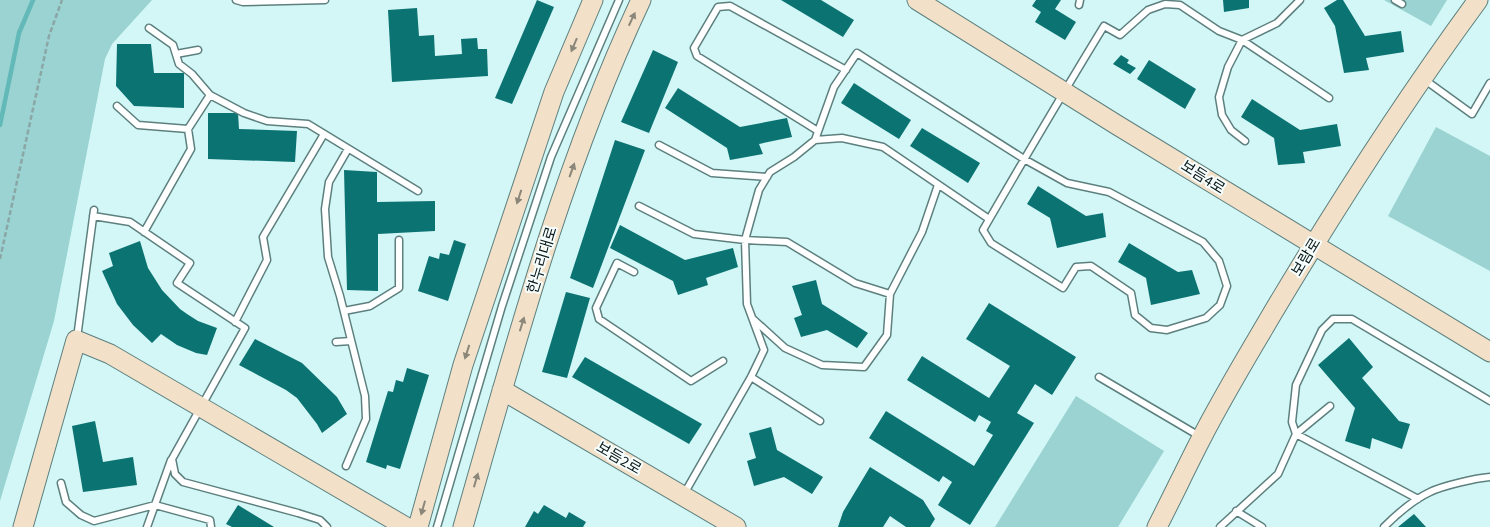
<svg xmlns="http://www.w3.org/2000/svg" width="1490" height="527" viewBox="0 0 1490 527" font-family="'Source Sans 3','Noto Sans KR',sans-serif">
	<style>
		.green { fill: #9ad3d1 }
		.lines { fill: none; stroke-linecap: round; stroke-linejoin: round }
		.stream { stroke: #63b9b8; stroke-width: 4.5 }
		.building { fill: #0c7373 }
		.lane-casing { stroke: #5d807f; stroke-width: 9 }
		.secondary-casing { stroke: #5d807f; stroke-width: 21 }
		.path { stroke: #8aa7a6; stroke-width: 2.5; stroke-dasharray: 5 2.5; stroke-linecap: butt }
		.lane { stroke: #fff; stroke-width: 6 }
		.secondary { stroke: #f2e0c8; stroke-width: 19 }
		.oneway { fill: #8a8679 }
		.labels { text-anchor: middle; stroke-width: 4; stroke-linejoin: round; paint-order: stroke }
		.street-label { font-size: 15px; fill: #0a1818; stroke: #f6fefd }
	</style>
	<rect width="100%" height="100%" fill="#d2f7f6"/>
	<path class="green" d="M0,0H152L112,44L105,59L54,321L0,501Z
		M1384,0H1447L1431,26Z
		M1436,127L1490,156V271L1388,216Z
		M1076,396L1164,451L1118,527H995Z"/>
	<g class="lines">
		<path class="stream" d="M0,125L19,33L33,0"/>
	</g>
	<path class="building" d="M537,0L554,7L512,104L495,98Z
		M781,0H821L854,20L843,37Z
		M1036,0H1061L1055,9L1076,22L1065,40L1035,22L1041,12L1032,6Z
		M1223,0H1249V8L1224,12Z
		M1337,0H1343L1365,36L1401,31L1404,52L1366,58L1369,70L1344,73L1335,26L1324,8Z
		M417,8L419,36L434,35L435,56L462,54L461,39L477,38L478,49H487L488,76L392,82L388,10Z
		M117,44H151L154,73H184V108L134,106L116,86Z
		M653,50L678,62L649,133L621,122Z
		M1121,55L1129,60L1127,63L1136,68L1130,74L1113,64Z
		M1149,60L1196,89L1185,109L1137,79Z
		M854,83L911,120L899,139L841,103Z
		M678,88L740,127L787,118L792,137L759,144L763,154L730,160L727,148L665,108Z
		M1252,99L1300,130L1337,124L1341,146L1303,152L1305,163L1278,165L1274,138L1241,117Z
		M208,113H238L239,129L297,131L295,162L208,159Z
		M922,128L980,163L968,183L910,146Z
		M615,140L645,150L593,288L570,278Z
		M344,170L377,172V202L435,201V231L378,234V291L347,290Z
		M1038,186L1086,216L1103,213L1106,237L1057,248L1050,218L1027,204Z
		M620,225L685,260L733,248L738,267L706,278L708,285L678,295L673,281L610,248Z
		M454,240L466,244L448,301L418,291L429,256L439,259L440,253L449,255Z
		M140,241L148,268L162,290L180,309L187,314L198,321L217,328L207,355L196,353L177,345L161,334L152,343L133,325L117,304L102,271L113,266L109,253Z
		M1129,243L1178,272L1192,270L1200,294L1151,305L1146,278L1118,262Z
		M816,280L822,304L868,333L857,348L827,330L801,337L794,318L802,315L792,286Z
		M566,292L590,298L567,378L542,372Z
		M989,303L1076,357L1052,395L1035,384L1017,413L1034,423L970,525L938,505L952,482L943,476L939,482L869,438L886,411L974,466L993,435L986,431L991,422L979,415L975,422L907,380L922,356L989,398L1010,366L966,339Z
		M1349,338L1373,367L1362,378L1399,421L1410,424L1402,449L1372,438L1370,449L1345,441L1355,408L1318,365Z
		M255,339L302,363L337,397L347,414L322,433L317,424L297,398L286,390L239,365Z
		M585,357L702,424L689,444L572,377Z
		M407,368L429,375L400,469L387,465L386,469L366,462L388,391L393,392L396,380L403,382Z
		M95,421L103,462L133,457L137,485L83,492L72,426Z
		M771,427L777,450L823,477L812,494L784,477L754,486L747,461L756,458L749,433Z
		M870,467L923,500L935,519L930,527H906L890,516L883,527H838L843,512Z
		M238,505L274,527H232L226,524Z
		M544,505L566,518L569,512L586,522L583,527H525L534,511L538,514Z
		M1414,514L1426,527H1398Z"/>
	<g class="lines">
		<g class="lane-casing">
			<path id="lane" d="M236,0L243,2L325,0
				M1395,0L1402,4
				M1079,5L1080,0
				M149,28L173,45L179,64L192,74L210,95L244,113L267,121L308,124L418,191
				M176,54L198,50
				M1425,80L1472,114L1490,83
				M117,106L138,125L188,129
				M818,131L697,56L694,48L718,7L730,6L846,70
				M815,140L842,138L883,147L989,219
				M1245,141L1231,130L1222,115L1219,97L1228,67L1242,40L1277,23L1300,0
				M659,145L712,173L767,177
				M639,206L694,234L745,240L787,242L855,283L890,294
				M93,216L130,222L190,263L177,283L245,328L172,459L175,474L183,482L298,513L320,520L327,527
				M144,232L191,149L188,129L210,95
				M634,272L617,263L596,308L599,319L691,381L723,361
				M344,311L370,306L399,288V240
				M753,319L785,348L822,365L864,367L887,335L890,294L922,232L938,185
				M235,322L267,260L263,237L324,134
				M77,338L94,210
				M336,342L351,341
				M751,377L820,421
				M1099,377L1201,437
				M346,466L366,419L365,396L340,296L328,257L325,209L329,182L348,149
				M61,483L66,502L81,515L94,521L155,505L210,520L211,527
				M684,494L751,377L764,350L747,304L745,240L759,190L770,172L794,157L815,140L834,87L857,53L1024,159L1067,183L1109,192L1203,242L1219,261L1227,286L1220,305L1206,318L1167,330L1151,328L1135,315L1131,293L1091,266L1076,267L1063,288L991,243L983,230C1023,161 1063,93 1104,26L1120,35L1148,10L1165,4L1180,5L1219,31L1242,40L1329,98
				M1418,499L1296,434L1292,422L1296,385L1322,330L1333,319H1352L1490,401
				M1236,511L1262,527
				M147,527L171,460
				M437,527L502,306L551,157L619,0
				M1220,527L1278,474L1296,434L1330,406
				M1384,527C1397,514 1413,500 1430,492C1442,486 1476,478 1490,477"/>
		</g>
		<g class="secondary-casing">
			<path id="secondary" d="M917,0L1117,125L1490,352
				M502,390L736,527
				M23,527L76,340L110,354L406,527
				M418,527L463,365L554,92L593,0
				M463,527C514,349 562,168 641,0
				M1157,527C1172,498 1186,468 1201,439C1223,396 1248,355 1272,314C1337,205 1403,102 1478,0"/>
		</g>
		<path class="path" d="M0,259L49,36L62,0"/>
		<use href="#lane" class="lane"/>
		<use href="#secondary" class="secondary"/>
	</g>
	<defs><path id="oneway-solid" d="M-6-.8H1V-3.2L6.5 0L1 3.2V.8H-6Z" transform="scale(1.25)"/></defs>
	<g class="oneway">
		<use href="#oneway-solid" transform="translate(632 19) rotate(-65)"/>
		<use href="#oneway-solid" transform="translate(574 45) rotate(113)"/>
		<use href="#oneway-solid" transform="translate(572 170) rotate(-70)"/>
		<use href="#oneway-solid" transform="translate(519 197) rotate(108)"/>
		<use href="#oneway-solid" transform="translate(522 324) rotate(-73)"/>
		<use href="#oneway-solid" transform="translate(467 352) rotate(108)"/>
		<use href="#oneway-solid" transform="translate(476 480) rotate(-74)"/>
		<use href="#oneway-solid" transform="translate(423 508) rotate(106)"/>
	</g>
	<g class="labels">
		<g class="street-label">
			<text transform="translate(1203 177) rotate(32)" y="5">보듬4로</text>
			<text transform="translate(1306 257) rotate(-59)" y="5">보람로</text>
			<text transform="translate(542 260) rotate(-73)" y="5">한누리대로</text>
			<text transform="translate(619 458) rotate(30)" y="5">보듬2로</text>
		</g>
	</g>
</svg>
